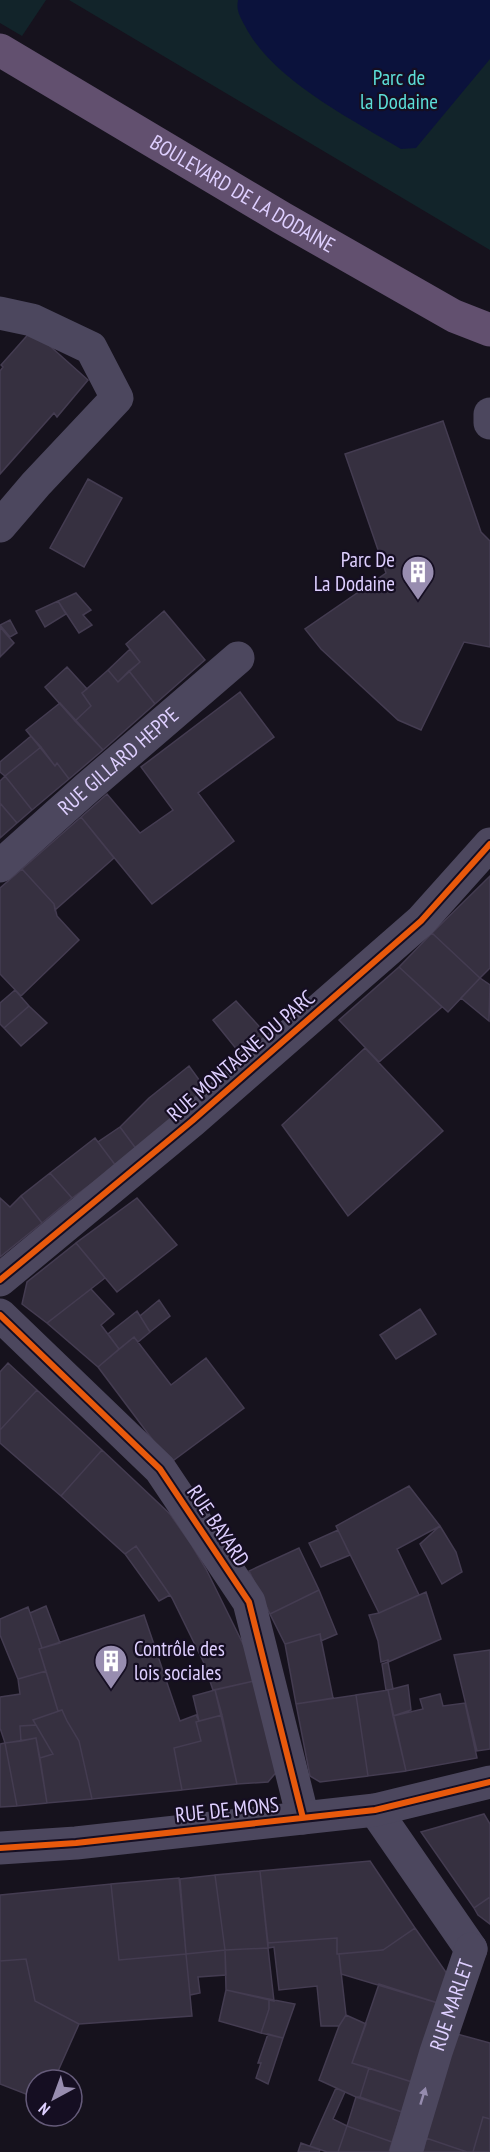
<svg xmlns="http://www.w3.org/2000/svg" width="490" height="2152" viewBox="0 0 490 2152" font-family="'PT Sans Narrow',sans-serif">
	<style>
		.green { fill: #12242a }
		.water { fill: #0b123c }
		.building { fill: #363040; stroke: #443c51; stroke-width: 1.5 }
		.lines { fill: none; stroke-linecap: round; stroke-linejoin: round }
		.minor { stroke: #4c475e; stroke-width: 33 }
		.major { stroke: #62506f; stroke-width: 33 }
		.cycleway-casing { stroke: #150e22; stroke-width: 10 }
		.cycleway { stroke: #e8590c; stroke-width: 6 }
		.oneway { fill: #958bae }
		.labels { text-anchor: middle; stroke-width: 4.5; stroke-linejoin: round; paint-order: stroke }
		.park-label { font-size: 21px; fill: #5cded8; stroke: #150e22 }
		.street-label { font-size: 21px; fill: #decfff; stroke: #150e22 }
		.poi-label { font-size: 21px; fill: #decfff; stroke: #150e22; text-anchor: end }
	</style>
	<rect width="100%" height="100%" fill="#16121d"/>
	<path class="green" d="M0,0H46L22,36L0,23Z
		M69,0H490V250Z"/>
	<path class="water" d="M238,0H490V59L416,148L401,149C351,119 272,79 245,26C240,16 236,11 238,0Z"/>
	<path class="building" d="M32,330L88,380L57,417L54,413L0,474V371L3,367L1,365Z
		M443,421L481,532L490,541V647L464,642L421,730L398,720L321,649L305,629L386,573L345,454Z
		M88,479L122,498L84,567L50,548Z
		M76,593L91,610L83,615L92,625L79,633L58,601Z
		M58,601L66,614L45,627L36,611Z
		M164,611L205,660L155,704L129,671L140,662L126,644Z
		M10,620L17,633L10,637L0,625Z
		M0,627L14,643L0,657Z
		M130,649L140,662L118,682L108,670Z
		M67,667L87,689L82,693L91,706L75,721L45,687Z
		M108,670L118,682L129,671L155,704L103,750L75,721L91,706L82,693Z
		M240,692L274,737L198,793L234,841L152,904L81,817L107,794L140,833L173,810L141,767Z
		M60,703L103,750L69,779L57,763L55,766L26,730Z
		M31,736L41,747L5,776L0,772V762Z
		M41,747L55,766L57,763L69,779L32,810L5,776Z
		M5,776L32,810L17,823L0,803V781Z
		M0,803L17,823L0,838Z
		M81,817L114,858L55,910L54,904L22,869Z
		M22,869L54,904L57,916L79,940L21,996L0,974V888Z
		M490,876V968L480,978L432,933Z
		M432,933L480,978L448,1012L399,967Z
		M399,967L442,1007L379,1062L339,1020Z
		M480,978L490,985L489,1021L461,998Z
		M15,990L29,1006L4,1028L0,1024V1003Z
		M236,1001L267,1035L242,1056L213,1020Z
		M29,1006L47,1023L21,1046L4,1028Z
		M365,1048L443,1131L348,1216L282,1125Z
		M189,1066L208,1092L137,1150L120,1127L149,1098Z
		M120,1127L137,1150L116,1166L98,1142Z
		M95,1138L116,1166L72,1198L50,1173Z
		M50,1173L72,1198L42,1223L21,1196Z
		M21,1196L42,1223L0,1257V1198L10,1207Z
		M137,1198L177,1245L117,1292L76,1243Z
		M76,1243L105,1278L47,1323L22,1304L27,1282Z
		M91,1289L114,1314L101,1325L119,1349L98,1367L47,1323Z
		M159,1300L170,1316L150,1332L140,1316Z
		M420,1309L436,1334L396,1359L380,1335Z
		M137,1311L150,1332L138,1342L134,1337L119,1349L108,1334Z
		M134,1337L171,1385L206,1358L244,1408L170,1463L98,1367Z
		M8,1363L37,1390L0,1430V1372Z
		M37,1390L102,1450L61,1496L0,1443V1430Z
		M102,1450L170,1514L191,1544L206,1569L247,1652L254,1681L213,1690L203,1661L172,1598L136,1546L125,1554L61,1496Z
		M409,1486L440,1526L397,1549L419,1595L379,1613L336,1526Z
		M440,1526L456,1552L462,1572L442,1584L420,1544Z
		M338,1530L350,1555L321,1567L309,1543Z
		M136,1546L170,1595L159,1601L125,1554Z
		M299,1548L319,1590L270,1614L249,1571Z
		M319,1590L337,1634L321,1641L320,1634L285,1644L270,1614Z
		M426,1592L441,1639L388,1662V1660L381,1662L378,1641L369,1615L379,1613Z
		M46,1606L60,1643L42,1648L30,1613Z
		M28,1607L42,1648L39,1649L46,1671L18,1679L0,1635V1619Z
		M144,1615L180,1721L196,1715L199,1721L196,1722L201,1741L174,1748L182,1790L92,1799L79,1741L67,1721L62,1710L58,1711L39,1649Z
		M320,1634L333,1698L296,1704L285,1644Z
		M490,1650V1749L477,1751L454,1655Z
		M388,1662L393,1689L386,1690L382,1664Z
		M46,1671L58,1711L62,1710L33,1720L36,1725L20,1726L21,1741L5,1743L0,1728V1697L20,1694L18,1679Z
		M254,1681L279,1769L268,1782L237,1784L215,1690Z
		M408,1685L411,1710L393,1716L388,1690Z
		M215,1690L222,1715L199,1721L193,1696Z
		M388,1690L406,1771L368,1776L356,1695Z
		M440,1694L443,1706L465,1703L477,1758L406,1771L393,1716L423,1709L420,1699Z
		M356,1695L368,1776L320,1782L310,1776L296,1704Z
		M62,1710L67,1721L79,1741L92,1799L47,1803L40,1758L53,1754L33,1720Z
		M222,1715L237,1784L182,1790L174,1748L201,1741L196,1722Z
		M36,1725L53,1754L40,1758L36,1738L21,1741L20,1726Z
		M36,1738L47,1803L17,1806L5,1743Z
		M5,1743L17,1806L0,1807V1744Z
		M484,1814L490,1824V1897L474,1908L421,1832Z
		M370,1861L415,1928L383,1950L337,1954V1938L268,1943L260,1871Z
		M260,1871L268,1948L225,1950L215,1875Z
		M215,1875L225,1950L186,1954L180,1879Z
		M179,1878L186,1954L119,1960L111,1884Z
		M111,1884L119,1960L186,1954L192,2016L79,2024L35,2001L26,1959L0,1961V1895Z
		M490,1897V1924L478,1915L474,1908Z
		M415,1928L448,1975L438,2003L341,1974L339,1954L383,1950Z
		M337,1938V1954H339L346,2015L339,2026H321L317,1986L279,1990L274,1947L268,1948V1943Z
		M268,1948L274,2001L226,1990L225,1950Z
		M225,1950L226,1975L198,1977L200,1993L190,1995L186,1954Z
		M26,1959L35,2001L79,2024L54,2080H36V2098L0,2084V1961Z
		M379,1984L438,2003L412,2082L352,2063Z
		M226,1990L269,1999V2009L261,2033L219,2021Z
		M269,1999L295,2004L283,2038L261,2033L269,2009Z
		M346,2015L366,2024L352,2063L369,2068L360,2097H356L319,2080L339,2026Z
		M268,2034L283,2038L268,2084L256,2078L261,2063H258Z
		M457,2034L490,2043V2119L483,2117L473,2152H467L426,2138Z
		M369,2068L412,2082L402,2112L360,2097Z
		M336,2088L345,2092L333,2119L347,2126L338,2152H327L310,2146Z
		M356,2097L402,2112L392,2142L347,2126Z
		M483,2117L490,2119V2152H473Z
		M347,2126L392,2142L389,2152H338Z
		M426,2138L467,2152H423Z
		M301,2143L320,2150L319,2152H298Z"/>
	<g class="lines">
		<g class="minor">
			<path d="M0,313L32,320L91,348L117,398L36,484L0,526"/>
			<path d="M490,414V423"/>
			<path id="s1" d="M0,866L87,788L238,658"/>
			<path d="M0,1280L192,1121L421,921L490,844"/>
			<path d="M0,1315L160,1469L249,1602L303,1818"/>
			<path d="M375,1810L471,1949"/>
			<path d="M0,1848L76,1843L375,1810L490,1782"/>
			<path id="s2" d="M406,2152L436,2052L471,1949"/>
		</g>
		<path class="major" id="s3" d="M0,50L282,218L454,316L490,330"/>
		<g class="cycleway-casing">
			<path id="cycleway" d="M0,1280L192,1121L421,921L490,844
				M0,1315L160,1469L249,1602L303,1818
				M0,1848L76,1843L375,1810L490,1782"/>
		</g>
		<use href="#cycleway" class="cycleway"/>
	</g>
	<defs><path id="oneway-solid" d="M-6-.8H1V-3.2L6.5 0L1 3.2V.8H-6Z" transform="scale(1.5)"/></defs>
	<use class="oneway" href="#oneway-solid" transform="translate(423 2096) rotate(-73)"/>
	<defs>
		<g id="building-pin" transform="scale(1.725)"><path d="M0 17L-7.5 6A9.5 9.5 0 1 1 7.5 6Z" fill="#988db0" stroke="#150e22"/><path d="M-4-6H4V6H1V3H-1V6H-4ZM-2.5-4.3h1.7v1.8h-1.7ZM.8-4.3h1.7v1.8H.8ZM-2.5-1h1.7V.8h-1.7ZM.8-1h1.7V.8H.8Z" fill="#fff"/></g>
	</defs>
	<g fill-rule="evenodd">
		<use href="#building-pin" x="418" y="572"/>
		<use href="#building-pin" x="111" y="1661"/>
	</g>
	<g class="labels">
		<g class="park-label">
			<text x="399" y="85">Parc de<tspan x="399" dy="24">la Dodaine</tspan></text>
		</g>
		<g class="street-label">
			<text dy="7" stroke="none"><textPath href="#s3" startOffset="282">BOULEVARD DE LA DODAINE</textPath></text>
			<text dy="7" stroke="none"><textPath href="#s1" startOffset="158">RUE GILLARD HEPPE</textPath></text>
			<text transform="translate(241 1056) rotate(-41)" y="7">RUE MONTAGNE DU PARC</text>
			<text transform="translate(218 1526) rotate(56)" y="7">RUE BAYARD</text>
			<text transform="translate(227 1810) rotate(-6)" y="7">RUE DE MONS</text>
			<text dy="7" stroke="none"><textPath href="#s2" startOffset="154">RUE MARLET</textPath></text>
		</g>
		<g class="poi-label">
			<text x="395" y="567">Parc De<tspan x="395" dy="24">La Dodaine</tspan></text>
			<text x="134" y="1656" text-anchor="start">Contrôle des<tspan x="134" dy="24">lois sociales</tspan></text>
		</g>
	</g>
	<g transform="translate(54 2098) rotate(221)"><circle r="28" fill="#150e22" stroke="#655b7a" stroke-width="1.5"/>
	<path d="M0-4.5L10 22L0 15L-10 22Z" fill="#988db0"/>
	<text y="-9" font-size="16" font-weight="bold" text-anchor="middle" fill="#decfff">N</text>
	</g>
</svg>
